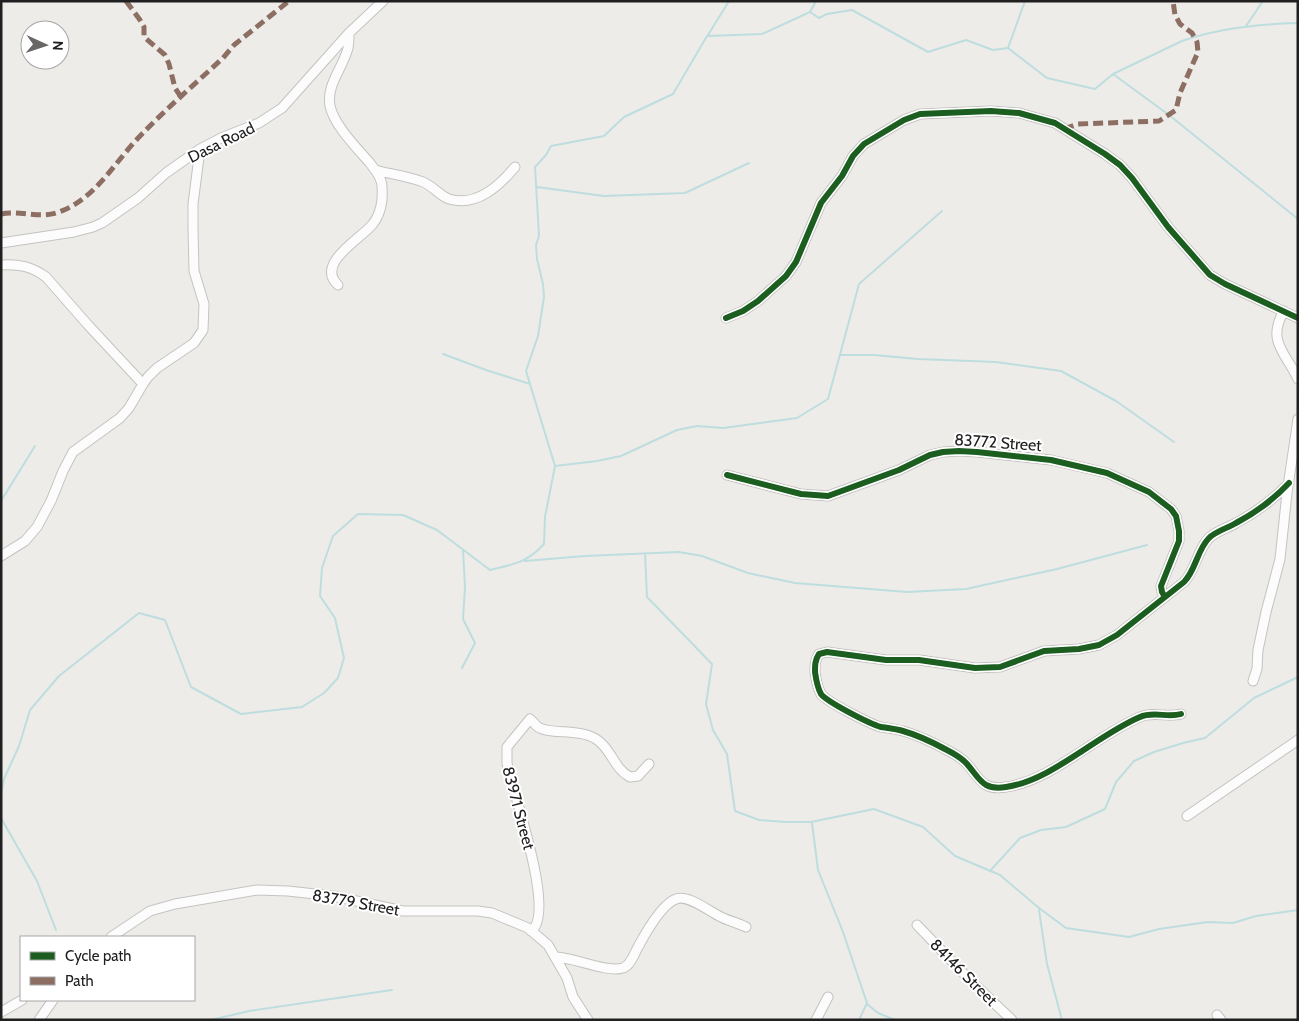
<svg xmlns="http://www.w3.org/2000/svg" width="1299" height="1021" viewBox="0 0 1299 1021" font-family="Cabin,sans-serif">
	<style>
		.lines { fill: none; stroke-linecap: round; stroke-linejoin: round }
		.stream { stroke: #bedddf; stroke-width: 2 }
		.minor-casing { stroke: #c4c3c1; stroke-width: 11 }
		.minor { stroke: #fcfcfc; stroke-width: 9 }
		.quiet { stroke: #8d6e63; stroke-width: 5; stroke-dasharray: 10 5; stroke-linecap: butt }
		.cycleway-casing { stroke: #fff; stroke-width: 9 }
		.cycleway { stroke: #1b5e20; stroke-width: 6 }
		.labels { text-anchor: middle; stroke-width: 4; stroke-linejoin: round; paint-order: stroke }
		.street-label { font-size: 16px; fill: #202020; stroke: #fff }
	</style>
	<rect width="100%" height="100%" fill="#eeece9"/>
	<g class="lines">
		<path class="stream" d="M810,12L816,1
			M1246,26L1263,1
			M708,35L729,1
			M1008,48L1025,1
			M1113,74L1169,115L1298,219
			M537,187L604,196L685,193L749,163
			M443,354L486,370L530,384
			M840,355H874L918,359L996,362L1061,371L1116,401L1174,442
			M555,466L597,461L621,456L677,430L697,426L723,428L797,418L828,399L859,284L942,211
			M1,501L35,446
			M645,553L647,597L712,664L706,704L713,730L727,754L735,811L759,820L786,822H811L874,809L923,827L955,856L1000,875L1039,908L1066,928L1129,937L1159,929L1208,922L1233,923L1256,916L1298,910
			M525,561L585,556L679,552L702,556L748,573L795,583L907,592L966,589L1057,569L1147,545
			M462,668L475,643L463,619L465,587L463,550
			M1,795L4,779L19,746L30,710L59,676L139,613L165,620L191,687L241,714L302,707L324,693L338,678L344,658L335,618L320,596L322,568L333,536L358,514L403,515L437,530L490,570C513,564 527,563 544,544L545,517L555,466L526,371L538,336L544,297L543,284L537,259L536,245L539,236L535,167L546,155L551,146L604,136L624,117L673,94L707,36L762,34L810,12L819,18L827,14L852,10L928,52L966,40L993,50L1008,48L1047,78L1095,89L1113,74L1182,41C1219,28 1259,24 1298,23
			M1,818L37,881L56,930
			M812,823L818,870L843,932L867,1003L859,1020
			M990,871L1020,838L1041,830L1066,827L1105,809L1116,782L1134,761L1154,752L1183,743L1205,738L1254,698L1298,677
			M1039,910L1047,964L1062,1020
			M867,1004L878,1013L895,1020
			M211,1020L249,1011L392,990"/>
		<g class="minor-casing">
			<path id="minor" d="M375,170C390,174 408,176 423,182C433,186 440,196 449,199C477,207 499,186 515,167
				M1,243L74,232L93,227L102,223L138,198L166,173L200,149L221,138L259,123L282,108L349,33L383,1
				M1,265C19,264 31,266 46,277L88,325L143,384
				M338,285C315,264 360,239 372,225C378,218 381,208 382,200C382,195 383,186 381,181C379,174 373,167 369,162C356,147 334,125 330,106C326,85 343,68 348,48C349,44 349,38 349,33
				M1284,311C1266,341 1286,353 1298,379
				M726,318L743,311L758,301L786,276L796,262L821,203L842,176L853,156L864,144L904,120L920,114L991,111L1019,113L1055,123L1105,154L1120,165L1132,178L1168,227L1210,275L1225,284L1298,318
				M727,475L801,494L828,496L899,470L930,455L943,452L959,451L977,452L1051,460L1107,473L1149,492L1171,509L1176,516L1179,531V541L1161,586L1162,592L1165,597
				M1,556L25,541L37,527L51,501L63,471L73,452L120,418L129,408L143,384L148,377L157,368L194,343L203,330L204,304L194,271L193,227V204L200,149
				M1253,681L1257,669L1258,650L1266,612L1280,559L1287,493L1298,419
				M1181,714C1168,718 1153,711 1140,717C1097,735 1051,781 1006,787C983,791 980,779 967,764C961,757 953,753 945,749C932,742 917,735 903,731C896,729 888,728 881,727C870,724 827,702 821,694C817,687 816,679 815,672C815,665 815,660 819,654L827,652L886,660H919L975,668L1000,667L1044,651L1079,649L1099,645L1117,635L1184,582C1196,570 1197,550 1209,538C1216,531 1228,528 1236,523C1257,512 1273,500 1289,483
				M1187,816L1298,740
				M917,925L969,979L1012,1020
				M531,931C557,914 512,791 507,763V747L530,719C533,721 535,725 538,727C550,735 578,728 596,739C611,748 614,769 630,777L638,776L649,764
				M111,937L150,911L175,904L257,890L288,891L333,896L403,911H478L492,913L528,928L548,945L567,978L573,997L588,1020
				M555,957C573,957 607,973 623,968C631,965 634,954 638,947C645,934 662,904 676,899C688,894 710,912 721,917C729,921 738,923 746,927
				M1,1012L22,1000
				M1217,1015L1221,1020
				M39,1020L53,1000
				M816,1020L828,997"/>
		</g>
		<use href="#minor" class="minor"/>
		<path class="quiet" d="M126,1L140,20L144,27V37L165,55L169,64L175,88L181,97
			M1064,129L1078,124L1159,121L1176,110L1180,93L1198,52L1197,42L1192,33L1180,24L1175,15L1173,1
			M1,214C20,210 41,219 59,212C96,199 115,161 142,134C167,108 196,83 223,58L234,45L289,1"/>
		<g class="cycleway-casing">
			<path id="cycleway" d="M726,318L743,311L758,301L786,276L796,262L821,203L842,176L853,156L864,144L904,120L920,114L991,111L1019,113L1055,123L1105,154L1120,165L1132,178L1168,227L1210,275L1225,284L1298,318
				M727,475L801,494L828,496L899,470L930,455L943,452L959,451L977,452L1051,460L1107,473L1149,492L1171,509L1176,516L1179,531V541L1161,586L1162,592L1165,597
				M1181,714C1168,718 1153,711 1140,717C1097,735 1051,781 1006,787C983,791 980,779 967,764C961,757 953,753 945,749C932,742 917,735 903,731C896,729 888,728 881,727C870,724 827,702 821,694C817,687 816,679 815,672C815,665 815,660 819,654L827,652L886,660H919L975,668L1000,667L1044,651L1079,649L1099,645L1117,635L1184,582C1196,570 1197,550 1209,538C1216,531 1228,528 1236,523C1257,512 1273,500 1289,483"/>
		</g>
		<use href="#cycleway" class="cycleway"/>
	</g>
	<g class="labels">
		<g class="street-label">
			<text transform="translate(221 142) rotate(-26)" y="6">Dasa Road</text>
			<text transform="translate(998 442) rotate(4)" y="6">83772 Street</text>
			<text transform="translate(519 808) rotate(75)" y="6">83971 Street</text>
			<text transform="translate(356 902) rotate(10)" y="6">83779 Street</text>
			<text transform="translate(964 972) rotate(45)" y="6">84146 Street</text>
		</g>
	</g>
	<rect width="1299" height="1021" fill="none" stroke="#202020" stroke-width="5"/>
	<rect x="20" y="936" width="175" height="65" fill="#ffffff" stroke="#a6a6a6"/>
	<rect x="30" y="952" width="25" height="8" fill="#1b5e20" stroke="#a6a6a6"/>
	<text x="65" y="961" font-size="15" fill="#202020">Cycle path</text>
	<rect x="30" y="977" width="25" height="8" fill="#8d6e63" stroke="#a6a6a6"/>
	<text x="65" y="986" font-size="15" fill="#202020">Path</text>
	<g transform="translate(45 45) rotate(93)"><circle r="24" fill="#ffffff" stroke="#a6a6a6"/>
	<path d="M0-4L9 19L0 12L-9 19Z" fill="#686766"/>
	<text y="-8" font-size="14" font-weight="bold" text-anchor="middle" fill="#202020">N</text>
	</g>
</svg>
